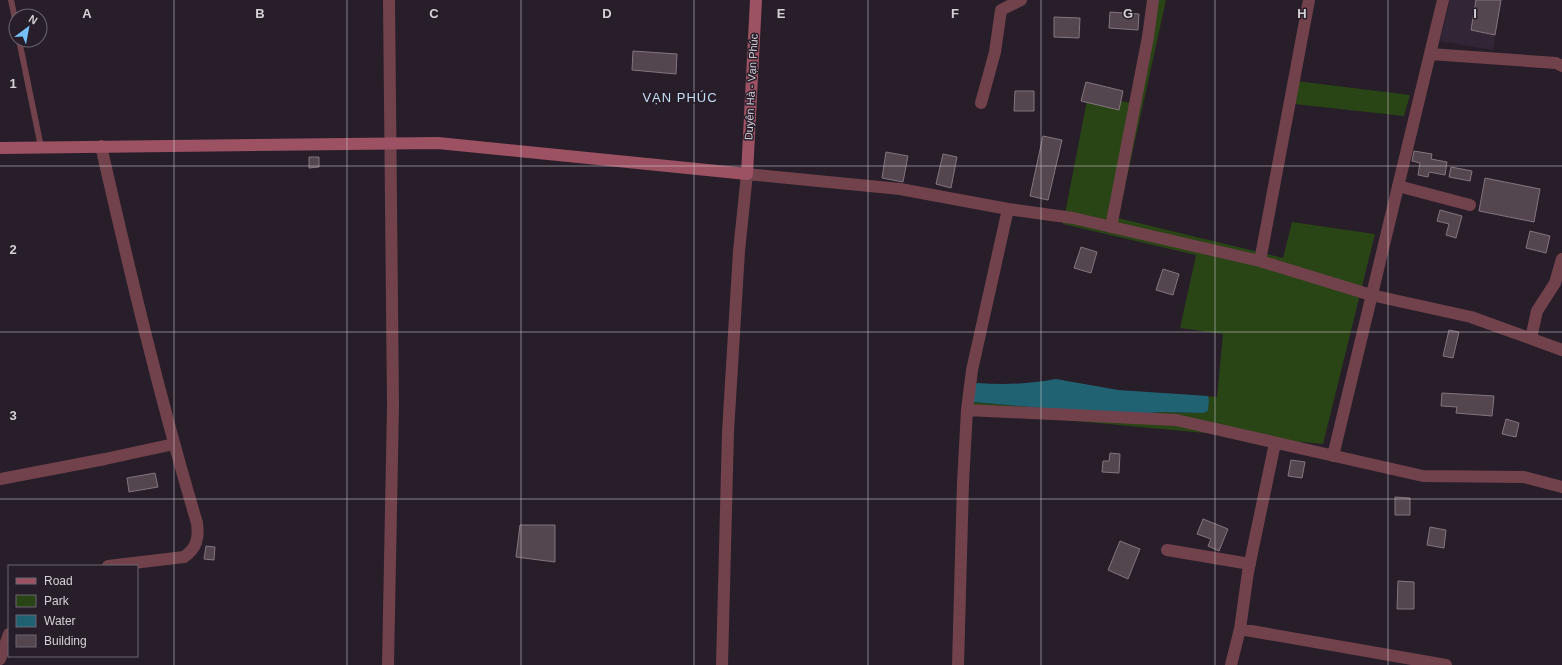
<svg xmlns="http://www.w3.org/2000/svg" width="1562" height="665" viewBox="0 0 1562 665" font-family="Helvetica,sans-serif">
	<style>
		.built { fill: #322636 }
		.green { fill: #294415 }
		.water { fill: #206272 }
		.building { fill: #53464f; stroke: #84757f }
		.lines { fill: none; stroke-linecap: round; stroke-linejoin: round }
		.lane { stroke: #71424b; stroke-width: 6 }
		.street { stroke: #71424b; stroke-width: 12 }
		.secondary { stroke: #9d5263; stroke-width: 12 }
		.grid { fill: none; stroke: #d6d0d8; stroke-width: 1; stroke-opacity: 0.55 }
		.labels { text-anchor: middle; stroke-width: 3; stroke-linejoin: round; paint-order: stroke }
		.street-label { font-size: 11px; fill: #d6d0d8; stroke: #271e2a }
		.quarter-label { font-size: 13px; letter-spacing: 1px; fill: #c5dff4; stroke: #271e2a }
		.grid-label { font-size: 13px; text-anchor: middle; font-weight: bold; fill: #d6d0d8; stroke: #271e2a; stroke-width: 3; stroke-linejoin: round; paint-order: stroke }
	</style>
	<rect width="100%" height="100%" fill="#271e2a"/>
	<path class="built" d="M1450,0H1501L1493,50L1440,41Z"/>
	<path class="green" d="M1154,0H1166L1118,218L1283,258L1292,222L1375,234L1323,444L968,411L973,402L1123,415L1162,412L1203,413L1209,401L1208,396L1217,397L1223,334L1180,328L1196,255L1063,224L1088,95L1131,103Z
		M1288,80L1410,95L1404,116L1285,103Z"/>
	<path class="water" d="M1056,379L1118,390L1208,396L1209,400L1208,411L1203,413L1162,412L1123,415L973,402L975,385L977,383C1004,385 1029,384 1056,379Z"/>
	<path class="building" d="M1476,0H1501L1495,35L1471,30Z
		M1110,12L1139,14L1138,30L1109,28Z
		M1054,17L1080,18L1079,38L1054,37Z
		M633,51L677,54L676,74L632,70Z
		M1086,82L1123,91L1119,110L1081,101Z
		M1015,91H1034V111H1014Z
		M1043,136L1062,140L1048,200L1030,196Z
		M1414,151L1432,154L1431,159L1447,162L1445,175L1429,172L1428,177L1418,175L1420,163L1412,161Z
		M886,152L908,156L903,182L882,178Z
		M943,154L957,157L951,188L936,184Z
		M309,157H319V167L309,168Z
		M1451,167L1472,171L1470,181L1449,177Z
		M1485,178L1540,189L1534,222L1479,211Z
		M1440,210L1462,216L1456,238L1446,235L1449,224L1437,221Z
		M1530,231L1550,236L1546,253L1526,248Z
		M1081,247L1097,252L1091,273L1074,268Z
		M1163,269L1179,274L1173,295L1156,290Z
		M1449,330L1459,332L1453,358L1443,356Z
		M1442,393L1494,396L1492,416L1456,413L1457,407L1441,406Z
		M1506,419L1519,423L1516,437L1502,434Z
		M1110,453L1120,454L1119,473L1102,472L1103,461H1109Z
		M1291,460L1305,462L1302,478L1288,476Z
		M155,473L158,487L129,492L127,478Z
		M1395,497L1410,498V515H1395Z
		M1203,519L1228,529L1219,551L1208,546L1211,539L1197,534Z
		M520,525H555V562L516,557Z
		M1430,527L1446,530L1444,548L1427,545Z
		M1120,541L1140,549L1128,579L1108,570Z
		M206,546L215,547L214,560L204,559Z
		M1398,581L1414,582V609H1397Z"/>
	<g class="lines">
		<path class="lane" d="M11,0L16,24
			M19,40L41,147"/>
		<path class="street" d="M1430,54L1556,63L1562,66
			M981,103L995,52L1001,10L1021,0
			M101,146C130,273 160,399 197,523C199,538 197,548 184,557L108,566
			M1398,186L1470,205
			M1111,227L1148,37L1153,0
			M1260,261L1309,0
			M1531,338L1537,311L1555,283L1562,259
			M967,410L1176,420L1423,476L1524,477L1562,487
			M1333,456L1443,0
			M0,479L105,459L174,444
			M1167,550L1250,564
			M1240,629L1446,665
			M0,659L9,634
			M388,665L393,405L389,0
			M722,665L728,432L739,251L747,174L900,189L1008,209L1073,218L1260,261L1371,295L1471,317L1562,350
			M958,665L963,483L967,410L972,370L1008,209
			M1231,665L1240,629L1248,572L1275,443"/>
		<path class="secondary" d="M0,148L438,143L747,174L756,0"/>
	</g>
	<path class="grid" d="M174,0V665M347,0V665M521,0V665M694,0V665M868,0V665M1041,0V665M1215,0V665M1388,0V665M0,166H1562M0,332H1562M0,499H1562"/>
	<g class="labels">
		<g class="street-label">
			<text transform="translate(751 87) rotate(-87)" y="4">Duyên Hà - Vạn Phúc</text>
		</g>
		<g class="quarter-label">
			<text x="680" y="102">VẠN PHÚC</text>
		</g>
	</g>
	<g class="grid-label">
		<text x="87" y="18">A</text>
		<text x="260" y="18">B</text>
		<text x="434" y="18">C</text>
		<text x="607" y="18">D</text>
		<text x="781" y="18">E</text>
		<text x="955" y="18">F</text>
		<text x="1128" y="18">G</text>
		<text x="1302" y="18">H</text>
		<text x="1475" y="18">I</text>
		<text x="13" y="88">1</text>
		<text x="13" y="254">2</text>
		<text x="13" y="420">3</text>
	</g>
	<rect x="8" y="565" width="130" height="92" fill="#271e2a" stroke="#6d6570"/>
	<rect x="16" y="578" width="20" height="6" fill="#9d5263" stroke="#6d6570"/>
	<text x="44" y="585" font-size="12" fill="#d6d0d8">Road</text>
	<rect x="16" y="595" width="20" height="12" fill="#294415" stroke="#6d6570"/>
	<text x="44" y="605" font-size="12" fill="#d6d0d8">Park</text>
	<rect x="16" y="615" width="20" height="12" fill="#206272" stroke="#6d6570"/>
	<text x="44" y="625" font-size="12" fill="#d6d0d8">Water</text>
	<rect x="16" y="635" width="20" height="12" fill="#53464f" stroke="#6d6570"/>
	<text x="44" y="645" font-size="12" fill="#d6d0d8">Building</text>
	<g transform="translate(28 28) rotate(32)"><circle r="19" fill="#271e2a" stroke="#6d6570"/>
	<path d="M0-3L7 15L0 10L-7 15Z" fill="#75c0f6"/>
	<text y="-6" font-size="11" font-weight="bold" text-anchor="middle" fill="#d6d0d8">N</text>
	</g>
</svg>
